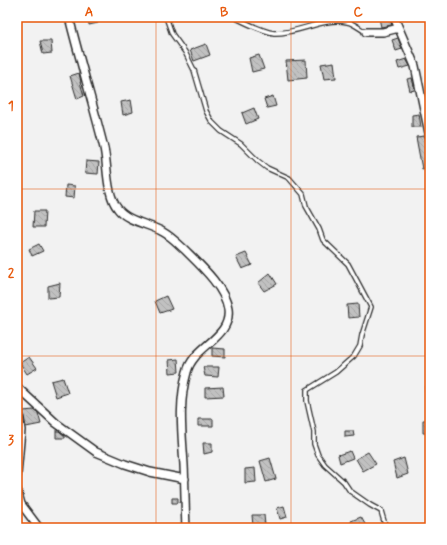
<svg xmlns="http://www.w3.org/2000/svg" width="447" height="545" viewBox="0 0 447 545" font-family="Mynerve,sans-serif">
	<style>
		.building { fill: url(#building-back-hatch); stroke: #2b2b2b }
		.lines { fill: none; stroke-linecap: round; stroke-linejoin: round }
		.lane-casing { stroke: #2b2b2b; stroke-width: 6 }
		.street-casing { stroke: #2b2b2b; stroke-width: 10 }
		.lane { stroke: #fff; stroke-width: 3.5 }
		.street { stroke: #fff; stroke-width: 7 }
		.grid { fill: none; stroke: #e8590c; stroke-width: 1; stroke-opacity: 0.55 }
		.neatline { fill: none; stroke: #e8590c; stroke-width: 1.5 }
		.grid-label { font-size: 13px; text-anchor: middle; font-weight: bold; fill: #e8590c }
	</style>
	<defs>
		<pattern id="building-back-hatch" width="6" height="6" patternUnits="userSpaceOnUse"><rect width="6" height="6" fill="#c1c1c1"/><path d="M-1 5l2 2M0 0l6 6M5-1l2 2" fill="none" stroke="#a6a6a6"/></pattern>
	</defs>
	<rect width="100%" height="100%" fill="#f2f2f2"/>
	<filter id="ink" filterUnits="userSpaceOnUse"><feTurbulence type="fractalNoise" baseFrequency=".025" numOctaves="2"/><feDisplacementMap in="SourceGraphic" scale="8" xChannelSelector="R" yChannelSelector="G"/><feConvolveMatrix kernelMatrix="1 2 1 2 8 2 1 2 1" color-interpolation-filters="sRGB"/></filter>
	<g filter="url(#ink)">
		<path class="building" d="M88,17H97L98,23L89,25Z
			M382,17H389L392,25L381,27L379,18Z
			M398,38L402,49L396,51L392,40Z
			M40,41H51L52,53L43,54Z
			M206,44L210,55L194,61L190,50Z
			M259,55L264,69L252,72L249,58Z
			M406,59L410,66L399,69L397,62Z
			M306,60L307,78L288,80L286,61Z
			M334,62L336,78L324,79L321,64Z
			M79,73L81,82H80L84,96L77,99L70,76Z
			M412,78L415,90L410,91L407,79Z
			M273,96L276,106L267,108L264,99Z
			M131,100L133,112L123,115L121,102Z
			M254,108L258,119L246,124L242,113Z
			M419,114L421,127H412V115Z
			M425,136L426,141L428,143L430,149V167L422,169L416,137Z
			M86,161L99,162L98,174L85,173Z
			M66,185L75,186L74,198L65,197Z
			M34,211H45L44,227H33Z
			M39,244L43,251L32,256L29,249Z
			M246,253L252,265L242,269L236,257Z
			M270,273L277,284L264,291L258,283Z
			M60,283L59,297L48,298V286Z
			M166,296L172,309L160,313L155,301Z
			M358,304L359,317L348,318L347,305Z
			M212,348L225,349V357L212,356Z
			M29,357L37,368L27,374L20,363Z
			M178,359L179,372L170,373L169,360Z
			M203,367H219L218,377L205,376Z
			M63,378L68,393L56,397L51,381Z
			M223,387L224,396L205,397V388Z
			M425,387H430V398H426Z
			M34,410L38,413L41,424L26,427L23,411Z
			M198,419H213V426H198Z
			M423,420H430V433H423Z
			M56,431H59L65,436V438H56Z
			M345,431H353L354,436L345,437Z
			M203,443H212V452L204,454Z
			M350,451L353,458L340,463L338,455Z
			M368,452L376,464L363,471L356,459Z
			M270,458L276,479L266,482L260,461Z
			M404,458L408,474L397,478L393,462Z
			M255,468L256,482L245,483V469Z
			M172,498H178V503H172Z
			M284,506L287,517L280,519L277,508Z
			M252,515H264L265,525L253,526Z
			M361,517L366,526L363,528H354L351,521Z"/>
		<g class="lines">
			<g class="lane-casing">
				<path id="lane" d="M166,17L172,34L185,52L194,70L206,111L212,122L221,131L241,144L258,161L267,168L289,178L303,194L306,206L319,229L323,240L348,264L371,307L362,335L360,346L354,356L336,372L307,390V401L314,432V444L318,455L325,465L344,482L350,491L370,505L381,511L386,528
					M234,17C244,22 264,32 274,33C299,34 322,17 347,22C354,23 360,29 366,32"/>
			</g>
			<g class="street-casing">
				<path id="street" d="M69,17C80,61 93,104 104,148C108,166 106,195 118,209C128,222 150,224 163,232C172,237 177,243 184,249C199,264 225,287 228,309C232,338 193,346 187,372C178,403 182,433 184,465C185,486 185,507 186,528
					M394,17L415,66L430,138
					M366,32H383L399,28
					M17,387L56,423L96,452L125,464L150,472L185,479
					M17,406L21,430L17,475
					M17,490L21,504L39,528"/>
			</g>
			<use href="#lane" class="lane"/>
			<use href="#street" class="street"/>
		</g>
	</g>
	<path class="grid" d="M156,17V528M291,17V528M17,189H430M17,356H430"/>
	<rect width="447" height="545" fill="none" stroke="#fff" stroke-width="44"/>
	<rect x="22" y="22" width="403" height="501" class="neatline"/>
	<g class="grid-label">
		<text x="89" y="16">A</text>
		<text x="224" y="16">B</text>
		<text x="358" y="16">C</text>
		<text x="11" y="110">1</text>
		<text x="11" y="277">2</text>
		<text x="11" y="444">3</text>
	</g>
</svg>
